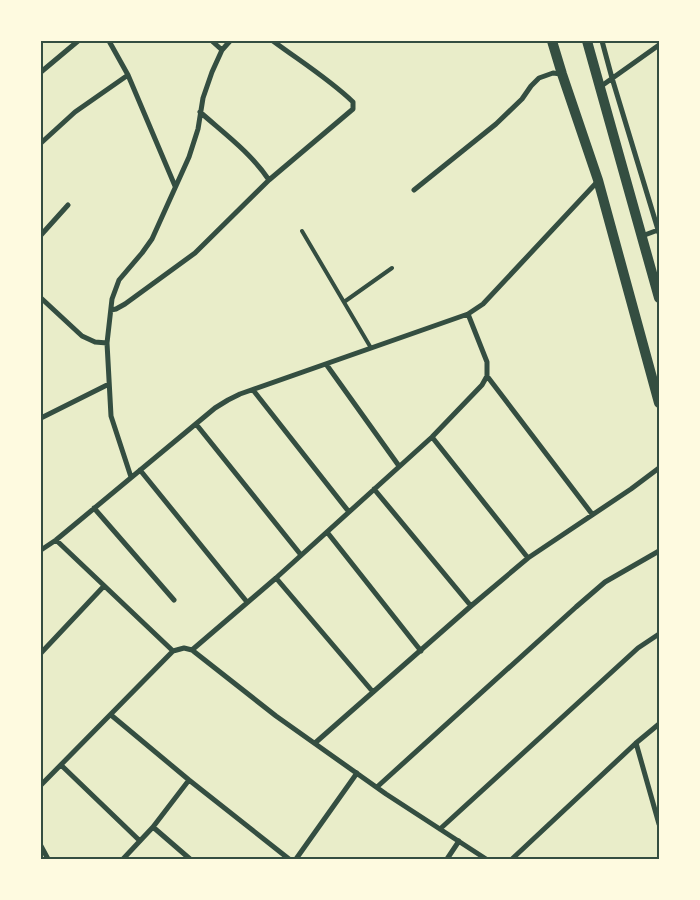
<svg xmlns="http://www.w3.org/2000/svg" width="700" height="900" viewBox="0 0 700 900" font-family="Cabin,sans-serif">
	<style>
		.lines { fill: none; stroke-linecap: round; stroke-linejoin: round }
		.service { stroke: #344e41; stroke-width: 4 }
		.minor { stroke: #344e41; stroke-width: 5 }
		.secondary { stroke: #344e41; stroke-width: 10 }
		.neatline { fill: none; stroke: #344e41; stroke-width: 2 }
	</style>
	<rect width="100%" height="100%" fill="#e9edc9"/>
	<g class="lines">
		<path class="service" d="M302,231L371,348
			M344,302L392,268"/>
		<path class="minor" d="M212,41L222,50
			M602,41L612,78L659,233
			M41,72L78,41
			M128,75L175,186
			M600,87L659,45
			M200,112C225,134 251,153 269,180
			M41,143L75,112L128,75L109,41
			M414,190L496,124L522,99L531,86L539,78L553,73L561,74
			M41,235L68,205
			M642,236L658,230
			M41,298L82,336L95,342L107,343
			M111,310L116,309L125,304L195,253L269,180L353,109V102C329,79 300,61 273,41
			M326,364L399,466
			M487,376L592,514
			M253,390L349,512
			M41,418L109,384
			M196,424L301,555
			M432,437L528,558
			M140,470L247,602
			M131,477L111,416L107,343L112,299L119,280L142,253L152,239L189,157L198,129L203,98L212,72L222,50L230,41
			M374,489L471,606
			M94,508L174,600
			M327,532L421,651
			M56,540L173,651L184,648L192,650L276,716L386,794L486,859
			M41,550L56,540L215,408L228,400L240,394L468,314L483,304L598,181
			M276,578L373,692
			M192,650L276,578L432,437L482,385L487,376V362L468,314
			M41,653L104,586
			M111,715L189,780L289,859
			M315,743L471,606L528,558L631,489L659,468
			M636,743L659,824
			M61,765L140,841
			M41,785L173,651
			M377,787L576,607L605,582L659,551
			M153,827L190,859
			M440,829L638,648L659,634
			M41,846L48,859
			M123,859L153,827L189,780
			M296,859L357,773
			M447,859L459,841
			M512,859L636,743L659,724"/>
		<path class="secondary" d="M552,41L562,74L598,180L659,403
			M587,41L659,298"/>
	</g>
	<rect width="700" height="900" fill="none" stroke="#fefae0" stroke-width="85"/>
	<rect x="42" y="42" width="616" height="816" class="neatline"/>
</svg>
